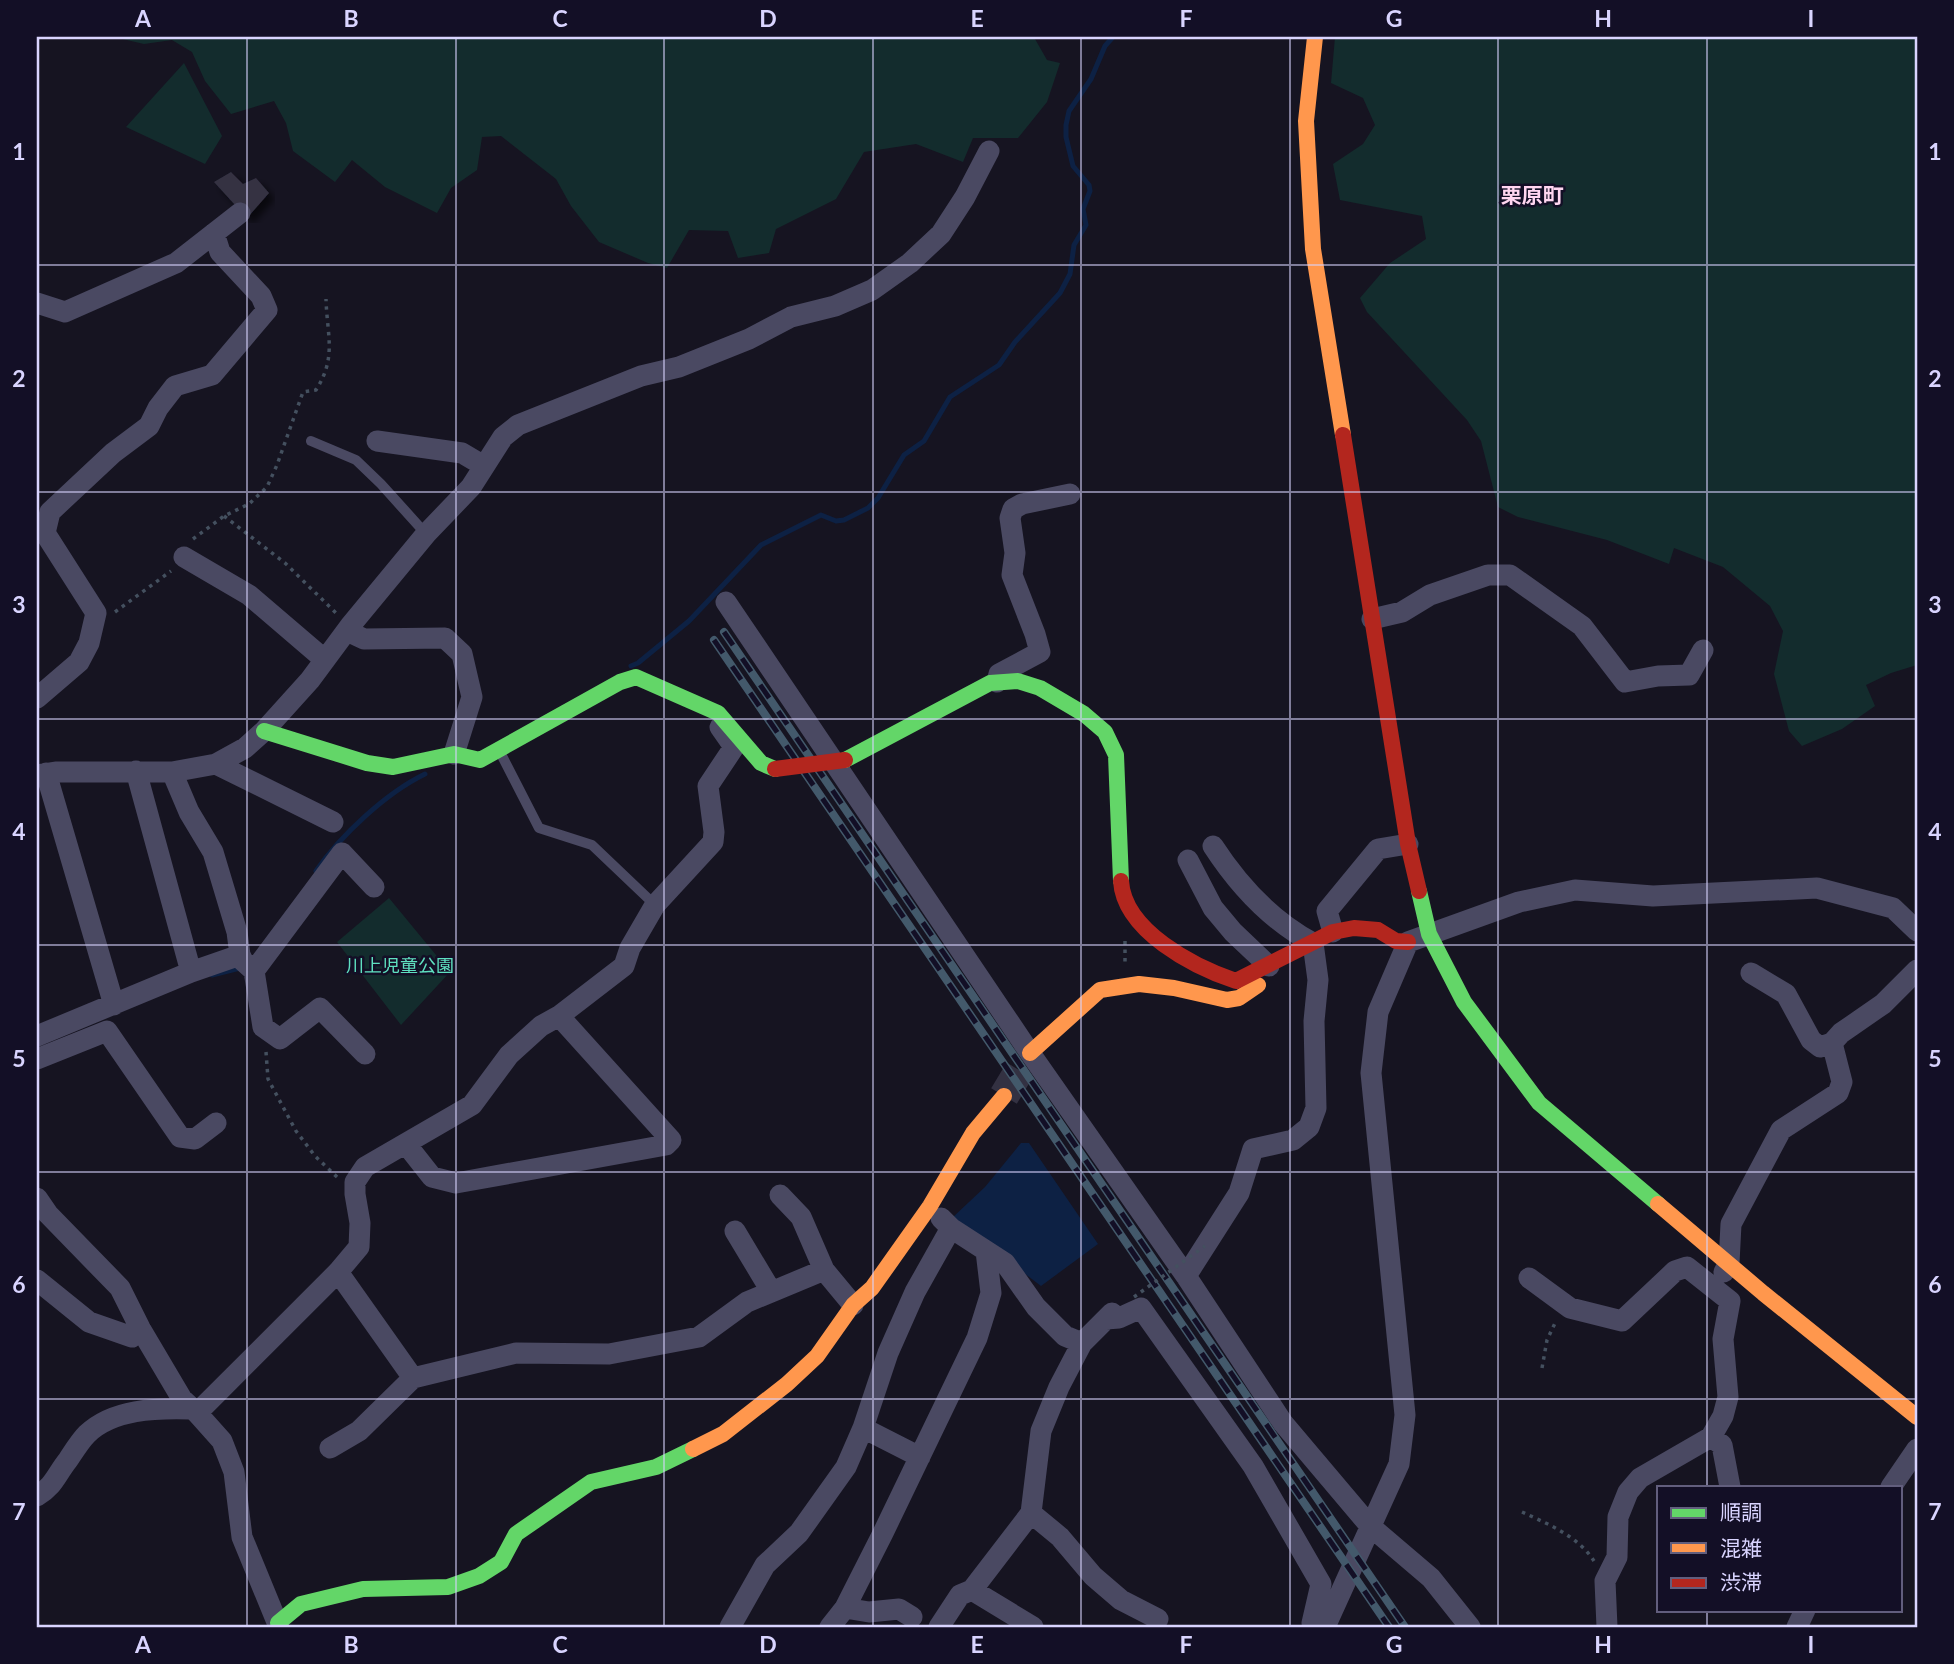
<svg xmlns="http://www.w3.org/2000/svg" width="1954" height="1664" viewBox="0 0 1954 1664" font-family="Lato,'Noto Sans JP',sans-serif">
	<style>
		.green { fill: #132c2d }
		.water { fill: #0d2144 }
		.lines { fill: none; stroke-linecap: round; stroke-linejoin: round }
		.stream { stroke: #0d2144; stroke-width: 5 }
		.building { fill: #343243; filter: url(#shadow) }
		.secondary-tunnel { stroke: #333142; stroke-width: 30; stroke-dasharray: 30 15; stroke-linecap: butt }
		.path { stroke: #44505f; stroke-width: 3.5; stroke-dasharray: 3.5 5; stroke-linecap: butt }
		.lane { stroke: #4a4962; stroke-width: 10 }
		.street { stroke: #4a4962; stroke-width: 21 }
		.fast { stroke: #63d668; stroke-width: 16 }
		.slow { stroke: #ff974d; stroke-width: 16 }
		.jam { stroke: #b3261e; stroke-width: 16 }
		.rail-casing { stroke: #43596b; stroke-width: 8 }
		.rail { stroke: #130f26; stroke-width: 5; stroke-dasharray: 16; stroke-linecap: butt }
		.path-bridge { stroke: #44505f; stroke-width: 3.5; stroke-dasharray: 3.5 5; stroke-linecap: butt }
		.jam-bridge { stroke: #b3261e; stroke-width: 16 }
		.grid { fill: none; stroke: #d9d4ff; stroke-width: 2; stroke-opacity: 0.55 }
		.labels { text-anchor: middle; stroke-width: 5; stroke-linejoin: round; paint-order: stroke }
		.park-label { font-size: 18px; fill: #5fe0c0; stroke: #130f26 }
		.quarter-label { font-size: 21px; font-weight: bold; fill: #ffd6f0; stroke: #130f26 }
		.neatline { fill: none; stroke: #d9d4ff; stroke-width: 2.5 }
		.grid-label { font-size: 23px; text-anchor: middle; font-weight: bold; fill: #d9d4ff }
	</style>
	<defs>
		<filter id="shadow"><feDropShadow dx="6" dy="6" stdDeviation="3.5" flood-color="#0009"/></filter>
	</defs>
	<rect width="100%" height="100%" fill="#161421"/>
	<path class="green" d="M114,37H1041L1035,39L1047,60L1060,63L1047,102L1018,138H973L963,162L916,144L864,152L836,199L776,229L769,253L738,258L728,231L689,230L667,268L648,263L599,242L571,206L556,179L501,136L482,137L477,170L451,188L437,213L385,187L352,160L335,182L293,151L286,123L274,101L231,114L205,81L192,52L172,40L144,44Z
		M1335,37H1917V665L1891,673L1866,685L1875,706L1842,729L1802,746L1789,731L1774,674L1783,631L1770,606L1723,567L1674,548L1669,564L1607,540L1518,517L1498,507L1481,441L1467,420L1367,312L1360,298L1390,263L1426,239L1422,216L1340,200L1333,164L1363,144L1375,125L1363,98L1331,83Z
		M184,63L222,136L205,164L126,127Z
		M389,898L450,972L401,1025L337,942Z"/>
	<path class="water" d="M1021,1143H1029L1098,1244L1041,1286L952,1218L985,1187Z"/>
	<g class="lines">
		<path class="stream" d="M631,666L638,663L689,621L761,545L821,515L836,521L844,520L868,508L878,498L904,455L924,441L950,397L999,365L1015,342L1060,293L1070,274L1074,245L1086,225L1083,209L1090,191L1089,185L1073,166L1066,137V125L1069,111L1091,79L1105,46L1113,37
			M316,871C341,835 386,793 425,774
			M212,975L240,968"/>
	</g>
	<path class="building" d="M231,172L243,184L256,178L269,193L247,218L214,182Z"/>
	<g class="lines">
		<path class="secondary-tunnel" d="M1004,1096L1030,1053"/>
		<path class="path" d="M224,516L285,563L336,613
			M193,539L224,516L249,504L267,487L277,465L303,392L316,390C337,357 327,336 326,299
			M115,612L171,571
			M1125,941V964
			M266,1052L268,1079L296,1131L315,1156L338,1178
			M1542,1368L1547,1340L1556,1321
			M1522,1512C1548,1524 1578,1536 1594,1561"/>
		<path class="lane" d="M311,441L356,460L381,484L426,534
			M500,752L539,828L592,845L655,905"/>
		<path class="street" d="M37,303L65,312L176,263L240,213
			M377,441L462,453L484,466
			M184,557L249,595L325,660
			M726,602L1030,1053L1186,1276L1283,1423L1370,1526L1431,1578L1470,1627
			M1372,619L1402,612L1430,595L1488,575H1510L1582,626L1625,682L1658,676L1689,675L1703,650
			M347,631L364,639L445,638L462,654L472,697L454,754
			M997,682L999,674L1040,652L1035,634L1012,575L1015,553L1010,518L1013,509L1022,504L1070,494
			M37,698L79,662L89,643L96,613L45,533L50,512L113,453L149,426L158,408L175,386L212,375L267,310L261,296L220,252L214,233
			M216,764L333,822
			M136,771L191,972
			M172,772L189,812L213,852L237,932L240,955L243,961L254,971L263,1027L280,1039L320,1008L365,1054
			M46,773L114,1005
			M37,775L57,772H172L216,764L245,748L264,731L310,680L350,626L426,534L471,487L503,437L518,425L641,376L679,367L749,339L791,317L835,306L872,290L910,263L941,234L965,197L989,151
			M1188,860L1213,908L1233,932L1269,966
			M1333,932L1327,911L1378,849L1408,844
			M254,971L342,853L374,887
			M1751,973L1786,994L1811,1040L1820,1047L1832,1043L1841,1033L1883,1004L1917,970
			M37,1036L191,972L240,955
			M37,1059L107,1031L180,1137L195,1139L216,1123
			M406,1144L432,1177L456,1183L666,1145L671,1140L559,1016
			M780,1195L801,1217L824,1270L853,1305
			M37,1198L48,1214L120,1288L140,1328L182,1399L197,1413L222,1441L234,1472L242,1537L279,1627
			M941,1218L951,1228L1005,1263L1036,1307L1065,1336L1082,1343
			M735,1231L771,1291
			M338,1272L413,1378
			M1724,1272L1729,1263L1731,1224L1781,1130L1838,1093L1842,1082L1832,1043
			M1186,1276L1239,1193L1253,1149L1293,1140L1309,1127L1316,1108L1314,1021L1318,980L1313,943C1270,920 1239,886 1213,846
			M1529,1278L1570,1308L1622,1321L1675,1271L1687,1267L1730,1301L1723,1339L1728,1397L1723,1416L1711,1437L1640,1478L1628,1492L1618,1517L1617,1557L1605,1581L1607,1627
			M37,1280L89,1322L132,1337L140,1328
			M1106,1319L1119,1318L1141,1308L1253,1466L1321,1584L1312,1623L1314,1627
			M197,1413L338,1272L359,1247L360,1223L355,1194V1182L365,1167L472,1105L509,1055L541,1026L559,1016L624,966L630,948L655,905L713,842L714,832L708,786L734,747L720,727
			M863,1428L920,1457
			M1711,1437L1722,1445L1730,1487
			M330,1448L359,1431L413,1378L516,1353L609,1354L699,1337L747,1302L824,1270
			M1891,1487L1917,1449
			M37,1496C54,1486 56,1475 68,1460C74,1451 80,1441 87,1434C113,1409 156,1408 190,1409
			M1031,1513L1060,1537L1093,1576L1121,1600L1158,1619
			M972,1590L1033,1627
			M845,1608L869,1612L899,1609L912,1617
			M730,1627L765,1565L799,1533L846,1467L863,1428L888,1353L915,1292L951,1228
			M830,1627L845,1608L883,1533L977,1338L991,1293L986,1251
			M939,1627L960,1595L972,1590L1031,1513L1041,1431L1059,1387L1082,1343L1112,1313
			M1325,1627L1399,1464L1405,1415L1371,1073L1378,1012L1408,942L1519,902L1575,890L1653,896L1817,888L1893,908L1917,931
			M1797,1627L1805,1610"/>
		<path class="fast" d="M264,731L367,763L393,767L454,754L480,760L620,682L636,677L718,713L761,763L775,769
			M845,760L990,683L1018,681L1040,688L1084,714L1105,732L1116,755L1121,881
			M1419,891L1429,934L1464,1002L1539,1103L1658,1204
			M278,1623L301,1604L363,1589L448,1587L479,1576L501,1562L516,1534L591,1482L656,1467L693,1449"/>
		<path class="slow" d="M1315,37L1306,121L1313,249L1343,435
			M1030,1053L1100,990L1139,984L1174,988L1227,1000L1239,998L1258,985
			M1658,1204L1763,1293L1917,1417
			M693,1449L723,1434L787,1384L817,1356L853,1305L872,1288L930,1206L973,1133L1004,1096"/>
		<path class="jam" d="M1343,435L1408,844L1419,891
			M1121,881C1124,931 1194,967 1236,981L1333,932L1354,928L1378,930L1396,941L1408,942"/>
		<g class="rail-casing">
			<path id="rail" d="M724,632L1405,1627
				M714,640L1389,1627"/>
		</g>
		<use href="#rail" class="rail"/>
		<path class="path-bridge" d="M1134,1297L1205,1246"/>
		<path class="jam-bridge" d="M775,769L845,760"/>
	</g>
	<path class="grid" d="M247,37V1627M456,37V1627M664,37V1627M873,37V1627M1081,37V1627M1290,37V1627M1498,37V1627M1707,37V1487M37,265H1917M37,492H1917M37,719H1917M37,945H1917M37,1172H1917M37,1399H1917M1707,1610V1627"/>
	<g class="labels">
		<g class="park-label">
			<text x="400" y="972">川上児童公園</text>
		</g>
		<g class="quarter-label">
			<text x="1532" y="203">栗原町</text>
		</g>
	</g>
	<rect width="1954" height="1664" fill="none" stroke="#130f26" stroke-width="77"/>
	<rect x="1657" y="1486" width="245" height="126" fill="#130f26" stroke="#625e7d" stroke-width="2"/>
	<rect x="1671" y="1508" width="35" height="10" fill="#63d668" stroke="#625e7d" stroke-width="2"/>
	<text x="1720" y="1520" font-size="21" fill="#d9d4ff">順調</text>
	<rect x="1671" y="1543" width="35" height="10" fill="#ff974d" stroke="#625e7d" stroke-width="2"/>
	<text x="1720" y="1556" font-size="21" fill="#d9d4ff">混雑</text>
	<rect x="1671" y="1578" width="35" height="10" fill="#b3261e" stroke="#625e7d" stroke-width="2"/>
	<text x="1720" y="1590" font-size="21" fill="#d9d4ff">渋滞</text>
	<rect x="38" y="38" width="1878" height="1588" class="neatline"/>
	<g class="grid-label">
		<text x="143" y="27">A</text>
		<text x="351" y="27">B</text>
		<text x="560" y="27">C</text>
		<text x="768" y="27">D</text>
		<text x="977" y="27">E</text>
		<text x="1186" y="27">F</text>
		<text x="1394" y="27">G</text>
		<text x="1603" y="27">H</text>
		<text x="1811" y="27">I</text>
		<text x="19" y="160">1</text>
		<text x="1935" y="160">1</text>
		<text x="19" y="387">2</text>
		<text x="1935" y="387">2</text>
		<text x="19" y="613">3</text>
		<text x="1935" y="613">3</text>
		<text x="19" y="840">4</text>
		<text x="1935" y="840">4</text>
		<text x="19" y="1067">5</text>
		<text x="1935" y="1067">5</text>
		<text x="19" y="1293">6</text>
		<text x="1935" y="1293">6</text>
		<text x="19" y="1520">7</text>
		<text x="1935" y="1520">7</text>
		<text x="143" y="1653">A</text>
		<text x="351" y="1653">B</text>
		<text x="560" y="1653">C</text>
		<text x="768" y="1653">D</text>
		<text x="977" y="1653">E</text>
		<text x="1186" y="1653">F</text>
		<text x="1394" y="1653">G</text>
		<text x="1603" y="1653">H</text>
		<text x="1811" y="1653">I</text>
	</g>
</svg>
